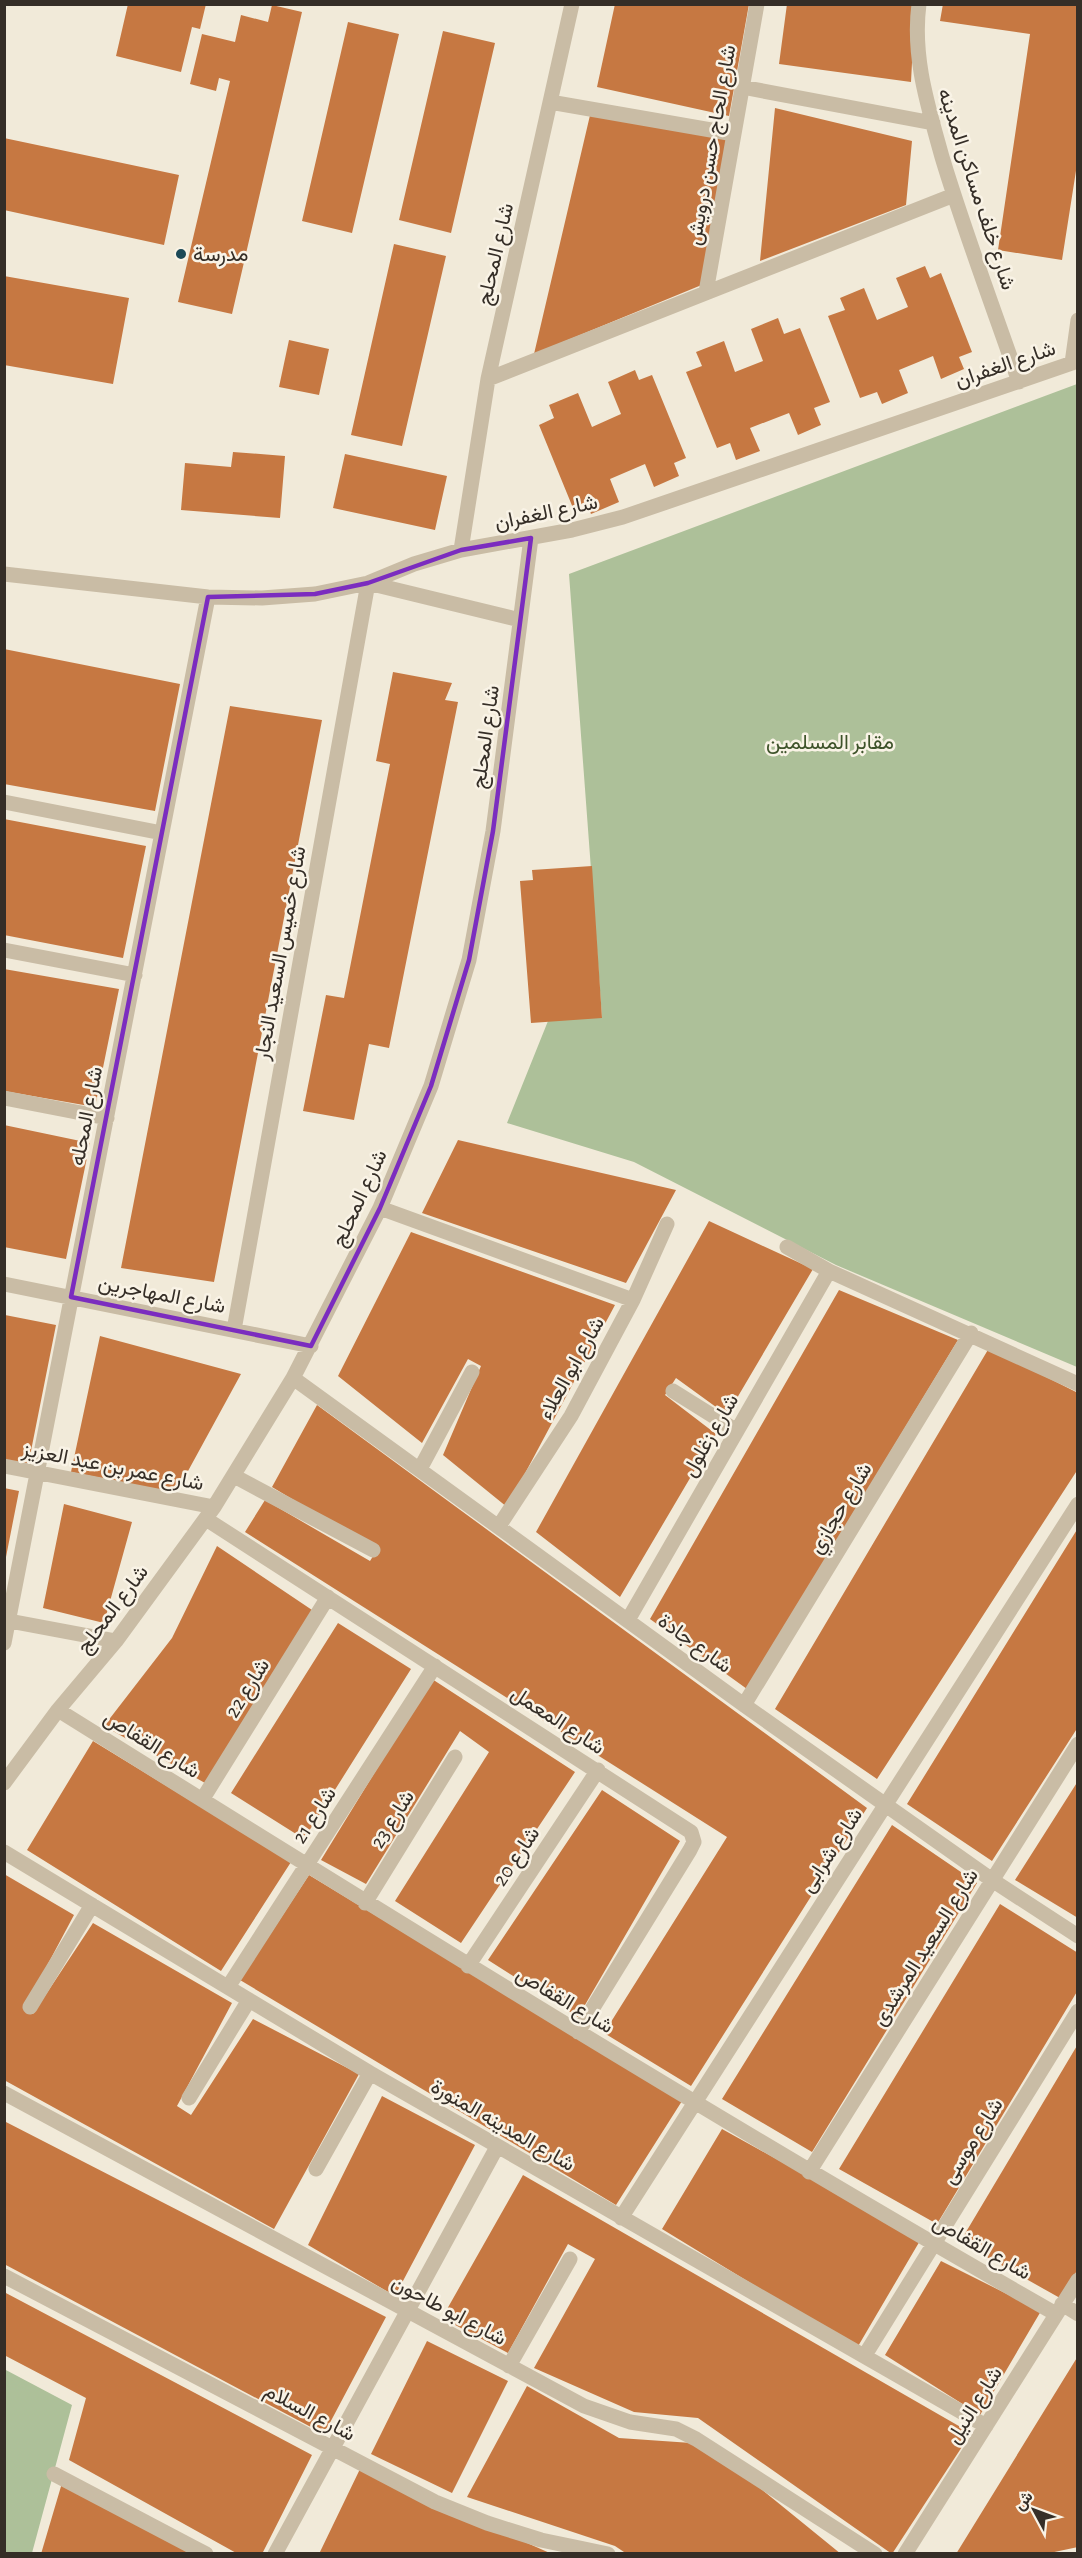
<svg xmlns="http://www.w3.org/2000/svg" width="1082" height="2558" viewBox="0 0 1082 2558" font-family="'Alegreya Sans',Vazirmatn,sans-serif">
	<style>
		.green { fill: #adc099 }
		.building { fill: #c67842 }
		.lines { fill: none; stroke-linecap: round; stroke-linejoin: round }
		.minor { stroke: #c9bca5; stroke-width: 15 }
		.marked { fill: none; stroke: #7b2cbf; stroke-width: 4.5; stroke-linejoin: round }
		.poi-dot { fill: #1c4957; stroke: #f9f3e6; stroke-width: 2 }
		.labels { text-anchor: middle; stroke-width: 5; stroke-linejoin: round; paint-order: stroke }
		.street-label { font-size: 21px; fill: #352e27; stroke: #f9f3e6 }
		.poi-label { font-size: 21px; fill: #352e27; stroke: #f9f3e6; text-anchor: start }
		.park-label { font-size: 21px; fill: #3e532a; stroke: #f9f3e6 }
	</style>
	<rect width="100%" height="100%" fill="#f1ead9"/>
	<path class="green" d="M1077,384V1367L836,1265L634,1162L507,1123L548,1021L602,1017L569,574Z
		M4,2369L72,2405L32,2553H5Z"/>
	<path class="building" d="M128,4H206L200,29L192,27L181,72L116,56Z
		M615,4H749L729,116L597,87Z
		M787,4H915L911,82L779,64Z
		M943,4H1078V158L1062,260L998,250L1030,34L940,21Z
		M272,5L302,12L232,314L178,302L230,81L219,78L216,91L190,84L202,34L235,42L241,15L268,22Z
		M348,22L399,34L352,233L302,221Z
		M443,31L495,43L451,233L399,220Z
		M775,108L912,141L906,205L760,261Z
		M591,111L728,135L704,284L534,354Z
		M4,138L179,175L164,245L4,210Z
		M394,244L446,256L402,446L351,435Z
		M925,266L930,278L941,273L972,352L959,357L964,369L941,379L933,356L899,370L908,393L882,404L877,392L860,398L828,316L845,310L840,298L864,288L877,320L908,307L896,278Z
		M4,276L129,298L113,384L4,365Z
		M778,318L784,334L800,328L830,402L814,408L821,425L798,435L789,413L750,428L760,451L736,460L730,443L717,448L686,372L702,366L696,352L724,341L735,372L763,361L751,329Z
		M289,340L329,349L319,395L279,387Z
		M635,370L639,380L652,375L686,458L674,463L679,476L654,487L645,464L610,479L619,502L591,514L586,502L573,508L539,425L554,418L549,405L578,393L592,427L621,414L608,382Z
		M233,452L285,456L280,518L181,510L185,463L231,467Z
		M345,454L447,476L435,530L333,508Z
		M4,649L180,684L155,811L4,784Z
		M393,672L452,683L445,700L458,702L389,1048L369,1044L354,1120L303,1111L326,995L344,998L390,764L376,761Z
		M230,706L322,720L214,1282L121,1268Z
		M4,819L146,846L123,958L4,935Z
		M592,866L602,1018L531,1023L520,881L533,880L532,870Z
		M4,969L119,989L95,1107L4,1091Z
		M4,1125L90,1143L66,1259L4,1247Z
		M458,1140L676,1190L626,1283L422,1213Z
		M709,1221L813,1269L727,1415L676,1378L665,1395L716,1434L620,1597L536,1532Z
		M411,1232L615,1305L507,1507L443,1455L481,1366L468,1359L422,1443L338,1376Z
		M839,1290L958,1340L747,1689L650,1619Z
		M5,1315L56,1325L28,1466L5,1461Z
		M100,1336L241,1374L176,1493L71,1472Z
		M989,1348L1078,1393V1469L877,1779L775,1709Z
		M317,1405L867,1808L691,2086L604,2033L727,1837L245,1532L265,1500L370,1561L377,1550L272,1487Z
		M4,1488L19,1491L6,1557H4Z
		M64,1504L132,1522L104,1623L43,1608Z
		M1078,1528V1727L992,1861L907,1804Z
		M217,1546L315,1612L205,1783L104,1726L172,1638Z
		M338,1623L411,1669L304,1839L231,1793Z
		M432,1679L575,1772L461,1943L395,1901L489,1752L460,1731L366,1884L321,1860Z
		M93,1741L291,1862L221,1971L27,1850Z
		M1078,1781V1918L1015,1880Z
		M602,1790L680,1841L578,2017L488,1960Z
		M892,1825L977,1883L812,2152L722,2099Z
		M4,1874L74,1915L24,2009L33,2014L93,1923L232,2003L177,2106L191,2115L253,2019L359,2074L274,2229L4,2080Z
		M309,1875L682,2101L616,2205L240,1980Z
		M1000,1904L1078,1953V1990L937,2224L839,2169Z
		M1078,2044V2269L1060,2298L960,2242Z
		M382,2096L475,2145L395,2296L308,2245Z
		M4,2121L386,2317L324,2434L4,2264Z
		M722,2129L921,2239L857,2348L662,2229Z
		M523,2175L971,2433L892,2554L698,2418L634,2412L534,2368L595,2259L568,2244L508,2353L442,2318Z
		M941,2261L1041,2311L980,2415L885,2355Z
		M4,2292L312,2455L262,2554H238L69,2460L86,2398L4,2355Z
		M427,2341L508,2381L452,2493L371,2454Z
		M1078,2356V2547L1045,2554H956Z
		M527,2386L619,2438L706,2444L841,2554H627L615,2546L467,2497Z
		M360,2469L552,2554H319Z
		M62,2483L198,2554H41Z"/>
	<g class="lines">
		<path class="minor" d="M919,4C912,57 928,106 942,157C965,233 993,307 1019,382
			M742,87L933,123
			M550,102L734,134
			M706,292L757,4
			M1072,363L1078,320
			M488,379L954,195
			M461,550L488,379L572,4
			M4,574L208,597L262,598L315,594L368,583L414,564L461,550L572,530L623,517L1078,361
			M4,802L162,833
			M4,950L135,975
			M4,1098L107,1118
			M380,1208L633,1300
			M787,1247L829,1271L1078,1384
			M4,1284L311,1346
			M234,1330L368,583L520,620
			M293,1378L744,1705L992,1880L1078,1936
			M673,1391L737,1431
			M4,1466L214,1507
			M420,1469L472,1372
			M234,1476L373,1550
			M206,1519L691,1832L694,1842L690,1850L578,2032
			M499,1526L571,1416L633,1300L667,1224
			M4,1620L116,1641
			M628,1620L829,1271
			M4,1643L208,597
			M744,1705L971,1333
			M58,1710C388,1916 718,2121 1056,2314
			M4,1783L58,1710L116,1641L214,1507L293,1378L380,1208L431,1086L469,960L493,831L531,538
			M202,1800L328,1597
			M4,1852L370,2073L986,2426
			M365,1903L455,1757
			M468,1966L598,1770
			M228,1987L435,1666
			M30,2007L92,1905
			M4,2093L584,2406L630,2422L676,2429L696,2439L875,2554
			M189,2098L249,2000
			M316,2169L370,2073
			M809,2172L1078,1744
			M621,2218L1078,1504
			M4,2276L435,2502L487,2523L541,2540L608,2554
			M1062,2304L1078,2314
			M865,2355L1078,2011
			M509,2366L570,2259
			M54,2474L206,2554
			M275,2554L497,2147
			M905,2554L1078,2280"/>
	</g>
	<path class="marked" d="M531,538L493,831L469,960L431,1086L380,1208L311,1346L71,1297L208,597L315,594L368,583L461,550Z"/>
	<circle class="poi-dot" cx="181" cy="254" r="6"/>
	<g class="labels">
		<g class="street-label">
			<text transform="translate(711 145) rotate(-80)" y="7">شارع الحاج حسن درويش</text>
			<text transform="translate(977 189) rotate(72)" y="7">شارع خلف مساكن المدينه</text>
			<text transform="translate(495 254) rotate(-77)" y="7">شارع المحلج</text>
			<text transform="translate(1005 364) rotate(-19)" y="7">شارع الغفران</text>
			<text transform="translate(546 512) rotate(-12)" y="7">شارع الغفران</text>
			<text transform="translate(485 737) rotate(-82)" y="7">شارع المحلج</text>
			<text transform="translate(280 953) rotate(-80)" y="7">شارع خميس السعيد النجار</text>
			<text transform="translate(86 1116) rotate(-79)" y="7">شارع المحله</text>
			<text transform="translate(359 1198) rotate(-65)" y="7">شارع المحلج</text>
			<text transform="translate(162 1294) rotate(11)" y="7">شارع المهاجرين</text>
			<text transform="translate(571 1368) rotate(-61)" y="7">شارع ابو العلاء</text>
			<text transform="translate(710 1435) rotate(-60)" y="7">شارع زغلول</text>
			<text transform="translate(113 1466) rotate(11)" y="7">شارع عمر بن عبد العزيز</text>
			<text transform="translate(840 1508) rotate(-59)" y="7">شارع حجازي</text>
			<text transform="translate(112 1609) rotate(-53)" y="7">شارع المحلج</text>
			<text transform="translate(695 1643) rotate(36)" y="7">شارع جادة</text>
			<text transform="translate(247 1688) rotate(-58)" y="7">شارع 22</text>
			<text transform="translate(558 1720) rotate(33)" y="7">شارع المعمل</text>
			<text transform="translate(152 1744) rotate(32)" y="7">شارع القفاص</text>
			<text transform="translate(314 1815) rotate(-57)" y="7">شارع 21</text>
			<text transform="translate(392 1819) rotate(-58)" y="7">شارع 23</text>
			<text transform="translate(831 1850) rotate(-57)" y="7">شارع شرابى</text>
			<text transform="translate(516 1856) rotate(-56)" y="7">شارع 20</text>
			<text transform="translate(925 1947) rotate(-58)" y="7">شارع السعيد المرشدى</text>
			<text transform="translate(565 2000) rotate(31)" y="7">شارع القفاص</text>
			<text transform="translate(503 2125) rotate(30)" y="7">شارع المدينه المنورة</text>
			<text transform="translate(972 2141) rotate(-58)" y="7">شارع موسى</text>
			<text transform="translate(982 2247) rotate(30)" y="7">شارع القفاص</text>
			<text transform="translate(449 2310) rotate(28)" y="7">شارع ابو طاحون</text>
			<text transform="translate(974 2405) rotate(-58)" y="7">شارع النيل</text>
			<text transform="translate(310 2412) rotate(28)" y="7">شارع السلام</text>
		</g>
		<g class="poi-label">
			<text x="193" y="261">مدرسة</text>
		</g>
		<g class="park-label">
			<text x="830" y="749">مقابر المسلمين</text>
		</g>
	</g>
	<rect width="1082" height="2558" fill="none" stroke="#352e27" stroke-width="12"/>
	<g transform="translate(1034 2510) rotate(311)" stroke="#f9f3e6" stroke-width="4.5" paint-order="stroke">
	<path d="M0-4.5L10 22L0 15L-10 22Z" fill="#352e27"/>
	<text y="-9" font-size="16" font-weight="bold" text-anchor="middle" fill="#352e27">ش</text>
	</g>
</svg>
